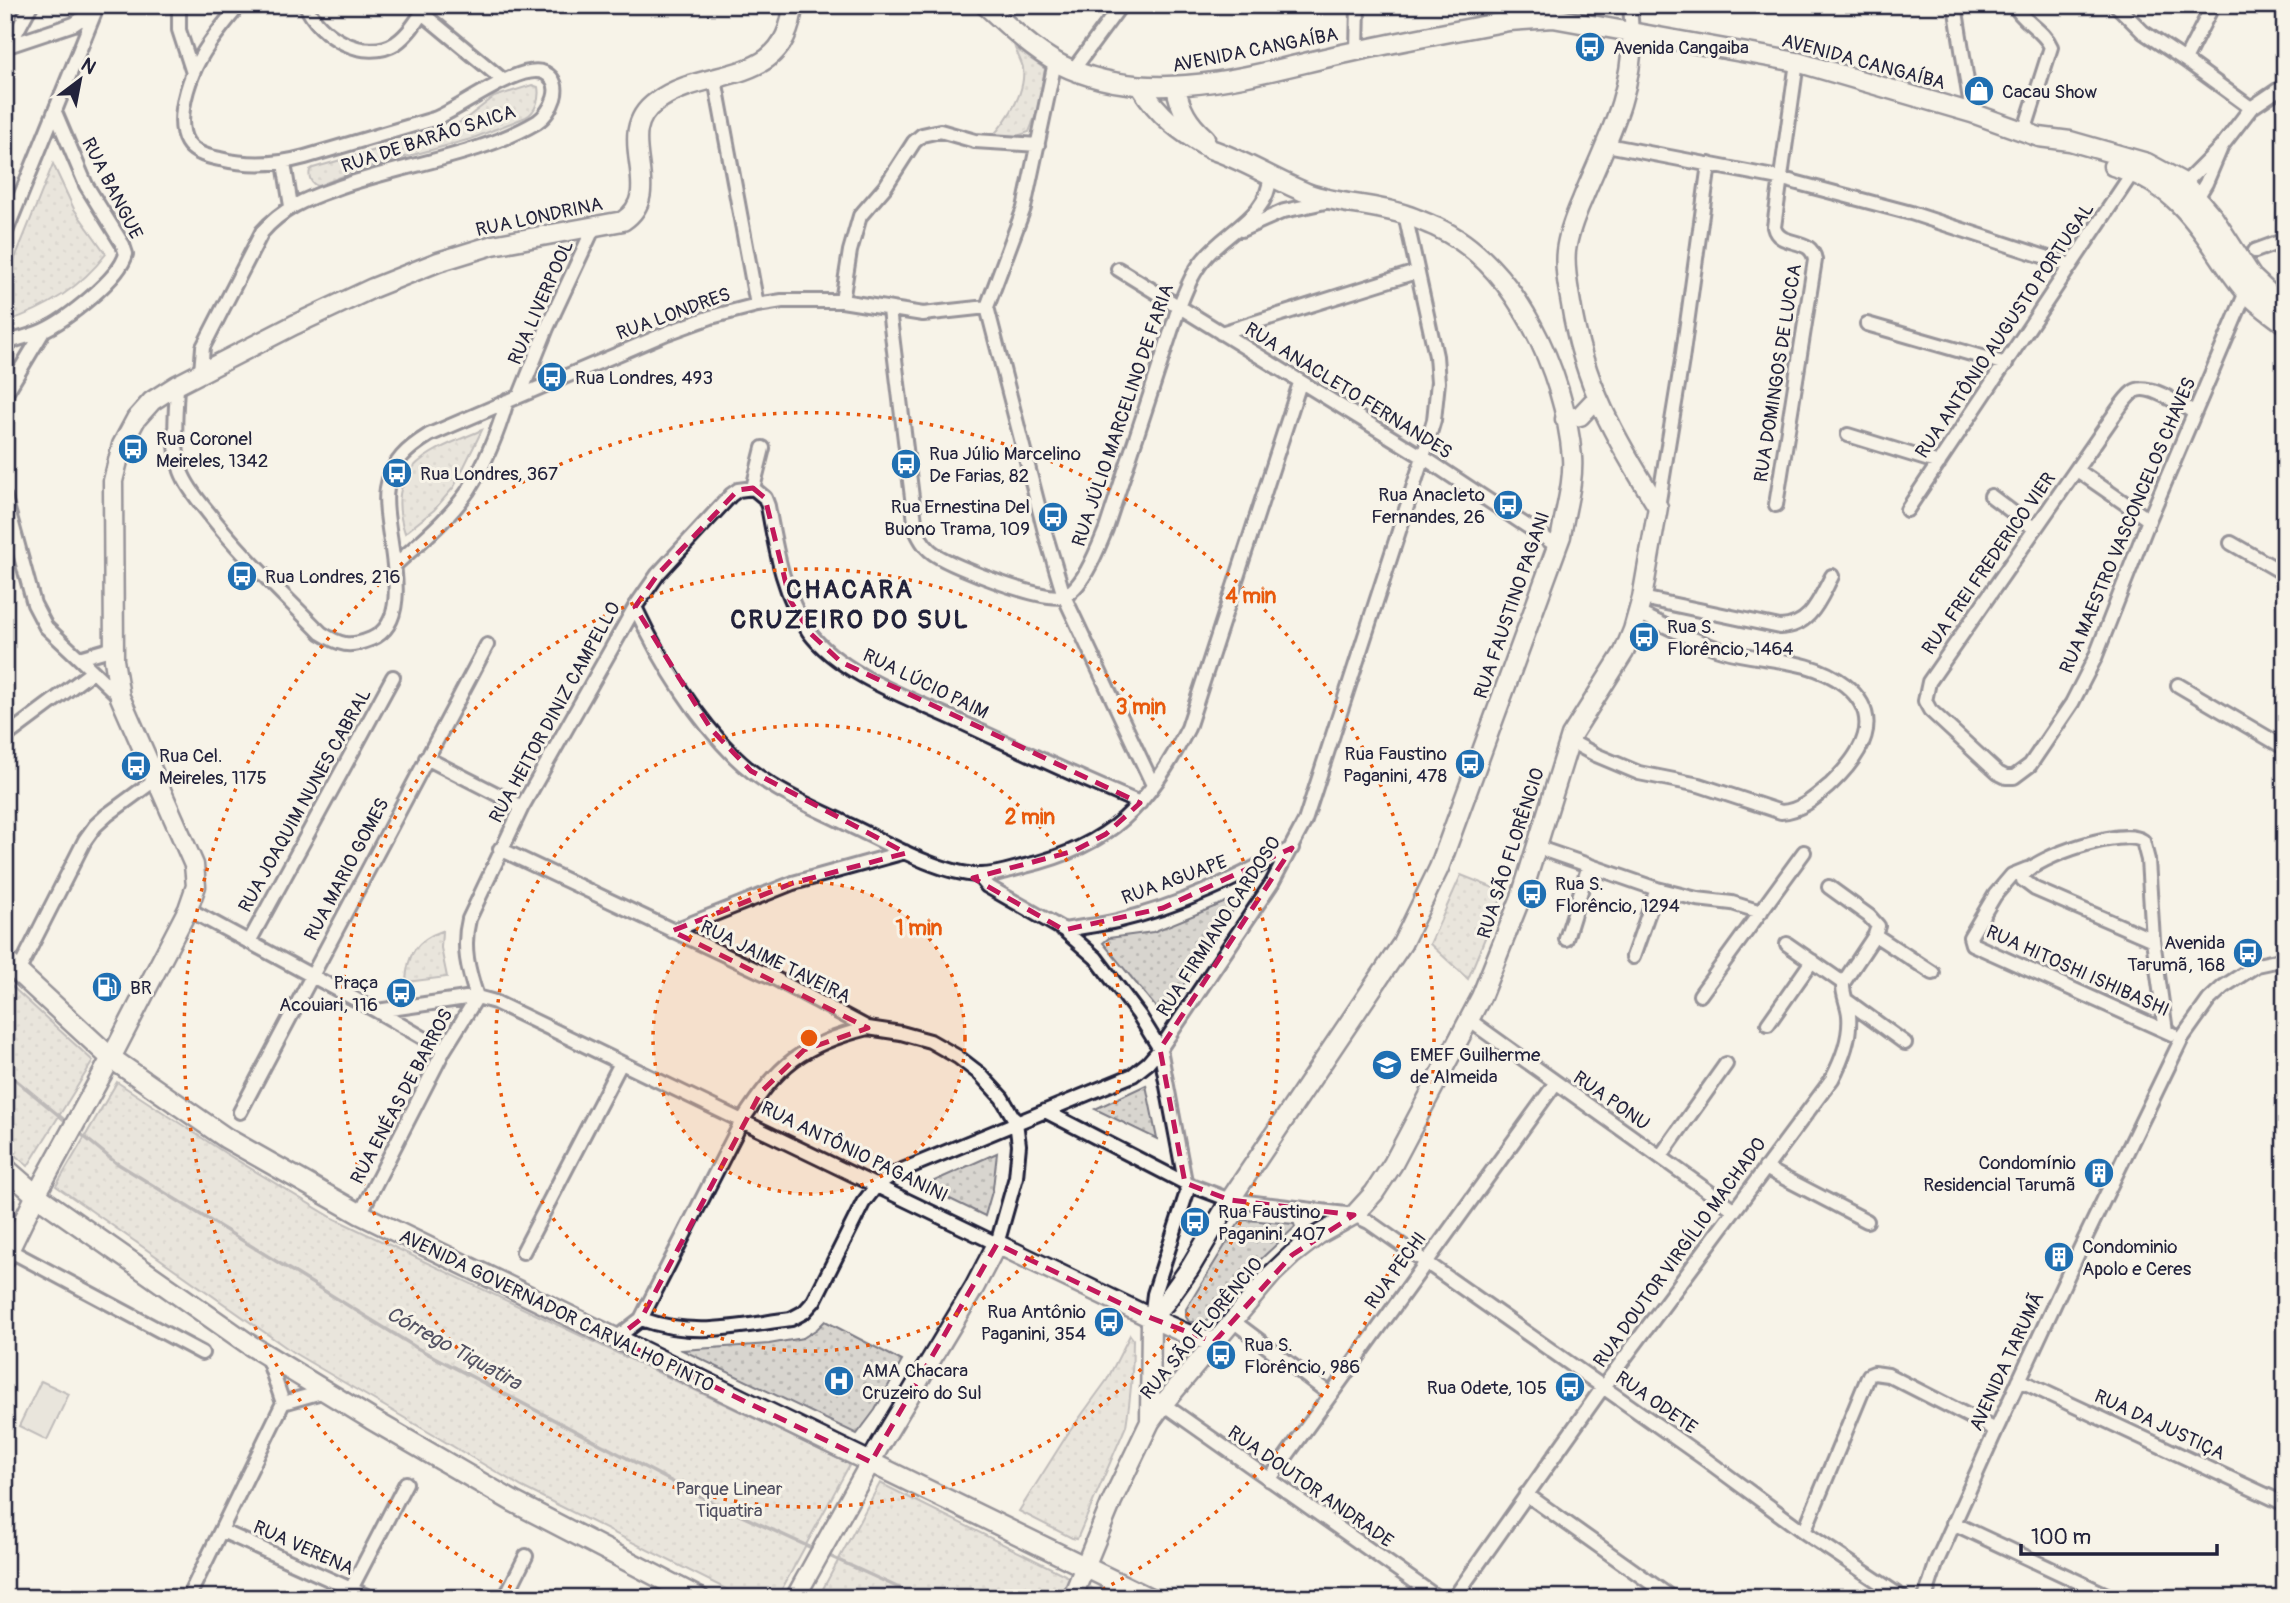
<svg xmlns="http://www.w3.org/2000/svg" width="2290" height="1603" viewBox="0 0 2290 1603" font-family="Pangolin,sans-serif">
	<style>
		.grass { fill: url(#grass-dots); stroke: #7d7c85; stroke-width: 2 }
		.garden { fill: #d8d5cf; stroke: #7d7c85; stroke-width: 2 }
		.lines { fill: none; stroke-linecap: round; stroke-linejoin: round }
		.stream { stroke: #76747f; stroke-width: 3.5 }
		.street-casing { stroke: #22223b; stroke-width: 18 }
		.secondary-casing { stroke: #22223b; stroke-width: 23 }
		.primary-casing { stroke: #22223b; stroke-width: 24 }
		.street { stroke: #f7f3e8; stroke-width: 12 }
		.secondary { stroke: #f7f3e8; stroke-width: 18 }
		.primary { stroke: #f7f3e8; stroke-width: 19 }
		.marked { fill: none; stroke: #c2185b; stroke-width: 5; stroke-dasharray: 14 9; stroke-linejoin: round }
		.ring { fill: none; stroke: #e8590c; stroke-width: 3.5; stroke-dasharray: 3.5 7 }
		.labels { text-anchor: middle; stroke-width: 6; stroke-linejoin: round; paint-order: stroke }
		.poi-label { font-size: 19px; fill: #22223b; stroke: #f7f3e8; text-anchor: start }
		.street-label { font-size: 19px; fill: #22223b; stroke: #f7f3e8 }
		.park-label { font-size: 19px; fill: #504f60; stroke: #f7f3e8 }
		.water-label { font-size: 21px; font-style: italic; fill: #535263; stroke: #f7f3e8 }
		.district-label { font-size: 26px; font-weight: bold; letter-spacing: 2px; fill: #22223b; stroke: #f7f3e8 }
		.centre { fill: #e8590c; stroke: #f7f3e8; stroke-width: 3.5 }
		.ring-label { font-size: 21px; text-anchor: middle; font-weight: bold; fill: #e8590c; stroke: #f7f3e8; stroke-width: 6; stroke-linejoin: round; paint-order: stroke }
	</style>
	<defs>
		<pattern id="grass-dots" width="8" height="8" patternUnits="userSpaceOnUse" patternTransform="scale(1.75)"><rect width="8" height="8" fill="#d8d5cf"/><path d="M2 2h.1M6 6h.1" fill="none" stroke="#b9b7b3" stroke-width="1.8" stroke-linecap="round"/></pattern>
	</defs>
	<rect width="100%" height="100%" fill="#f7f3e8"/>
	<filter id="ink" filterUnits="userSpaceOnUse"><feTurbulence type="fractalNoise" baseFrequency=".0143" numOctaves="2"/><feDisplacementMap in="SourceGraphic" scale="14" xChannelSelector="R" yChannelSelector="G"/><feConvolveMatrix kernelMatrix="1 2 1 2 8 2 1 2 1" color-interpolation-filters="sRGB"/></filter>
	<g filter="url(#ink)">
		<path class="grass" d="M1015,48L1045,69L1037,112L1029,132L1017,136L991,138C1007,120 1026,94 1023,68C1022,62 1017,54 1015,48Z
			M532,85L538,87C540,98 536,112 526,117L471,139L358,170L318,186C311,184 308,177 310,170L313,168L445,130L464,120L494,97Z
			M53,164L74,209L106,254C80,288 46,309 5,322V283Z
			M482,430L454,487L434,510L405,533C382,466 432,451 482,430Z
			M1461,875L1504,892L1468,979L1430,944Z
			M1243,895L1163,1016L1103,943L1109,938L1153,932Z
			M442,931L441,948L447,977L406,982C407,955 416,940 442,931Z
			M5,980L93,1061L28,1166L5,1147Z
			M117,1082L225,1153L333,1218L850,1464L777,1598H744L522,1487L294,1353L56,1186Z
			M1146,1085L1157,1139L1095,1109Z
			M997,1153L993,1188L985,1216L923,1186Z
			M1247,1220L1294,1224L1295,1227L1261,1259L1216,1314L1204,1322H1189L1186,1317V1309L1237,1226L1241,1221Z
			M825,1321L902,1361L875,1410L857,1434L682,1350L769,1344L803,1338L817,1329Z
			M1130,1335L1133,1339C1133,1368 1131,1397 1126,1426L1077,1539L1072,1538L1019,1511L1067,1435L1107,1380Z
			M880,1483L1111,1598H818Z"/>
		<path class="garden" d="M41,1381L69,1394L47,1440L19,1426Z"/>
		<g class="lines">
			<path class="stream" d="M5,1071L68,1123
				M76,1130L115,1162L417,1348L707,1500L814,1549
				M827,1555L921,1598"/>
			<g class="street-casing">
				<path id="street" d="M179,5V30L193,73
					M306,5C318,36 365,63 396,43C409,34 418,19 427,5
					M1630,5L1632,33
					M1955,5L1972,113
					M2014,5C2023,22 2044,30 2051,47L2024,132
					M2116,5L2143,32L2185,60L2251,108
					M422,13L504,81
					M9,46L31,5
					M5,47L74,24L102,5
					M1357,51L1358,5
					M2185,60L2213,5
					M1073,70L1121,5
					M715,79L757,305
					M1607,145L1779,178L1911,213L2070,265
					M284,163L291,206
					M2179,189L2221,147L2251,108L2285,85
					M2194,203L2206,183L2220,150
					M1241,230L1284,211L1330,201
					M5,234L95,12
					M2255,251L2285,240
					M1118,269L1423,457L1557,546
					M842,301L850,251L860,216L885,187L914,142L922,135L940,131L975,141L1038,145
					M987,307L1046,536L1064,596L1153,785
					M987,307L1024,208L1055,62
					M889,310L916,530C921,541 926,549 936,555C954,567 1043,602 1063,596C1083,589 1098,548 1106,529L1179,307C1186,290 1192,273 1204,259C1226,231 1269,216 1270,177
					M1867,324L2006,364
					M1221,333L1416,272
					M5,343C18,339 30,336 42,331C65,321 120,278 126,254L123,245L86,185L55,112
					M201,372L203,347L262,232C282,209 305,199 334,189C398,165 478,157 537,122C551,113 566,84 545,73C521,61 459,110 434,119L305,157C276,165 249,166 220,159C208,157 193,152 187,142C176,124 186,90 193,73C203,48 223,26 239,5
					M177,385C176,414 172,443 181,471C186,485 197,499 207,511C241,555 282,593 321,633C340,645 349,648 371,639C420,619 380,527 387,488C391,462 408,448 429,435L667,333L711,317L757,305L782,301H842L923,314L987,307
					M5,395L44,330
					M520,395L547,328L595,225
					M2194,412C2180,405 2147,381 2133,392C2125,398 2118,410 2112,418L1929,682L1925,701L1930,710L1998,773L2006,777H2014L2030,765L2072,703L2095,658L2149,520L2246,292
					M1848,435L1939,463
					M763,448L753,488L765,498L768,506C776,550 783,595 809,632C840,675 917,701 965,724C1023,751 1081,779 1140,803
					M2077,470L2149,520
					M1991,496L2035,529
					M5,498L34,604L46,627L79,658
					M1776,505L1815,260C1811,235 1779,249 1774,227L1797,62
					M1658,507L1682,360L1709,164
					M1907,510L2133,172
					M2231,543L2285,574
					M395,565C420,542 449,519 468,491C485,464 498,432 507,401
					M1642,598L1780,627C1811,626 1819,600 1832,576
					M635,607C660,660 694,716 735,757C766,788 811,806 849,825C885,842 938,873 978,875C993,876 1010,870 1025,866C1111,846 1149,805 1188,728L1300,383
					M114,648L79,658L120,697
					M2178,685L2280,745L2285,737
					M5,737L92,672
					M1570,741L1596,755L1639,773L1699,785L1781,812C1801,811 1816,797 1831,784C1861,755 1886,718 1845,685C1810,657 1762,662 1722,650C1693,641 1665,625 1638,613
					M426,758L522,807
					M1536,847L1657,889L1697,899L1732,903L1761,912
					M2027,869L2012,875L1995,895L1970,937L1972,944L2172,1034
					M978,875L987,886L1064,930L1096,958L1139,1015L1160,1049L1187,1192L1154,1294L1151,1318
					M188,909L377,1011L444,1050
					M1064,930C1081,927 1100,925 1117,921C1180,906 1236,879 1292,848
					M672,931L793,883L905,852
					M1875,935L1933,973
					M1566,939L1589,865
					M2153,940L2035,889L2023,880V875C2038,856 2123,827 2143,841L2148,860L2153,940L2166,1031
					M249,942L393,677
					M1787,944L1843,983
					M1633,957L1657,889
					M18,972L85,840L95,826L107,815L156,779
					M1700,995L1804,852
					M477,997C468,970 462,947 469,919L522,807L635,607L658,574L731,495L738,490L753,488
					M1846,1000L1905,1043
					M377,1011L466,998L477,997L495,1002L997,1244L1016,1177L1019,1145L1016,1122L1002,1098L980,1074L958,1057L930,1041L901,1033L868,1028L774,978L500,849
					M1469,1020L1733,1209
					M1768,1024L1812,961
					M1045,1111L1185,1183L1230,1200L1354,1215L1369,1222L1705,1459L1804,1532L1903,1598
					M240,1112L487,645
					M1660,1157L1726,1064
					M1765,1168L1867,1221
					M360,1214L444,1050L477,997
					M9,1250L202,1353
					M523,1252L621,1063
					M641,1319C694,1338 737,1326 791,1319L804,1312L814,1301L863,1203L877,1185L895,1173L1133,1075L1148,1063L1160,1049L1272,883L1305,821L1423,457L1434,420L1438,382L1436,356L1405,214
					M1233,1321L1330,1394
					M615,1339L641,1319L742,1121C779,1064 801,1045 868,1028
					M2019,1380L2285,1504
					M283,1403L325,1391
					M1163,1404L1438,1598
					M1269,1480L1555,1084
					M1526,1494L1672,1598
					M1953,1523L2113,1598
					M222,1531L371,1598
					M1804,1532L1869,1375L1874,1373L1888,1375L1996,1430
					M351,1589L406,1483
					M1717,1596L1719,1598
					M188,1598L283,1403L267,1356
					M505,1598L526,1556
					M1454,1598L1603,1387L1832,1079C1842,1060 1851,1037 1849,1015C1848,1004 1842,994 1843,983L1875,935L1878,926L1869,916L1829,887
					M1925,1598L1937,1561L1996,1430L2080,1249L2182,1038L2209,1000L2223,987L2257,965L2285,959"/>
			</g>
			<g class="secondary-casing">
				<path id="secondary" d="M985,5C1011,28 1037,55 1070,69C1160,107 1256,73 1347,53C1401,41 1455,31 1509,21L1553,18L1797,62L1972,113L2039,137L2070,141L2147,163L2184,183L2213,217L2252,277L2285,308
					M1141,87C1158,115 1181,133 1210,149C1244,160 1274,180 1307,193C1339,205 1374,204 1406,215C1416,218 1426,223 1436,227C1516,263 1565,374 1572,457C1574,482 1565,510 1561,536L1439,868L1402,944L1230,1200L1190,1268L1165,1303L1151,1318L1150,1422
					M1176,87C1180,109 1188,123 1205,138
					M2113,166C2165,181 2189,210 2218,254C2227,267 2236,281 2247,293C2258,305 2272,314 2285,324
					M1565,419L1580,416L1597,398
					M5,1259L36,1195L111,1058L188,909L196,886L194,865L120,697L114,660L113,481L122,445L136,419L152,401L177,385L294,325L373,288L438,262L493,245L623,221C668,191 610,135 656,102C707,64 786,90 793,5
					M795,1598L880,1445L974,1288L997,1244L1151,1318L1187,1334L1214,1342
					M1072,1598L1112,1501L1150,1422L1163,1404L1272,1274L1292,1255L1318,1235L1354,1215L1374,1193L1393,1164L1481,997L1521,897L1571,736L1624,652L1633,630L1642,598L1658,507C1616,440 1583,383 1571,304C1568,286 1564,268 1566,251C1568,233 1575,216 1582,200C1605,144 1633,95 1632,33"/>
			</g>
			<g class="primary-casing">
				<path id="primary" d="M5,960L111,1058L226,1138L360,1214L1149,1598
					M5,1168L36,1195L250,1345L371,1419L514,1502L699,1598"/>
			</g>
			<use href="#street" class="street"/>
			<use href="#secondary" class="secondary"/>
			<use href="#primary" class="primary"/>
		</g>
	</g>
	<path d="M0 0H2290V1603H0ZM753,488L765,498L790,600L810,633L841,662L1140,803L1106,834L1074,851L973,878L1064,930L1163,908L1292,848L1160,1049L1185,1183L1230,1200L1354,1215L1292,1255L1214,1342L1151,1318L997,1244L871,1462L615,1339L641,1319L761,1092L804,1050L868,1028L672,931L793,883L906,853L751,771L711,729L635,607L658,574L738,490Z" fill="#f7f3e8" fill-opacity=".55" fill-rule="evenodd"/>
	<path class="marked" d="M753,488L765,498L790,600L810,633L841,662L1140,803L1106,834L1074,851L973,878L1064,930L1163,908L1292,848L1160,1049L1185,1183L1230,1200L1354,1215L1292,1255L1214,1342L1151,1318L997,1244L871,1462L615,1339L641,1319L761,1092L804,1050L868,1028L672,931L793,883L906,853L751,771L711,729L635,607L658,574L738,490Z"/>
	<circle cx="809" cy="1038" r="156" fill="#e8590c" fill-opacity=".12"/>
	<g class="ring">
		<circle cx="809" cy="1038" r="156"/>
		<circle cx="809" cy="1038" r="313"/>
		<circle cx="809" cy="1038" r="469"/>
		<path d="M530 1597A625 625 0 1 1 1088 1597"/>
	</g>
	<defs>
		<g id="bus-disc" transform="scale(1.575)"><circle r="9.5" fill="#1f6fb2" stroke="#f7f3e8"/><path d="M-5-6H5V4H4V6H2V4H-2V6H-4V4H-5ZM-3.5-4V0h7V-4ZM-3.5 1.2v1.5H-2V1.2ZM2 1.2v1.5H3.5V1.2Z" fill="#fff"/></g>
		<g id="shop-disc" transform="scale(1.575)"><circle r="9.5" fill="#1f6fb2" stroke="#f7f3e8"/><path d="M-5-2.5h2.3a2.7 3.5 0 0 1 5.4 0H5L5.5 6h-11ZM-1.5-2.5h3a1.5 2.3 0 0 0-3 0Z" fill="#fff"/></g>
		<g id="fuel-disc" transform="scale(1.575)"><circle r="9.5" fill="#1f6fb2" stroke="#f7f3e8"/><path d="M-5.5-6h7V0h2V4h1.3V-2.5L3-4.5l.8-.8L6-3V5H2.5V1h-1V6h-7ZM-4.2-4.7v3.2H.2V-4.7Z" fill="#fff"/></g>
		<g id="school-disc" transform="scale(1.575)"><circle r="9.5" fill="#1f6fb2" stroke="#f7f3e8"/><path d="M0-5L7-2L0 1L-7-2ZM-4 1L0 2.5L4 1V4Q0 6-4 4Z" fill="#fff"/></g>
		<g id="building-disc" transform="scale(1.575)"><circle r="9.5" fill="#1f6fb2" stroke="#f7f3e8"/><path d="M-4-6H4V6H1V3H-1V6H-4ZM-2.5-4.3h1.7v1.8h-1.7ZM.8-4.3h1.7v1.8H.8ZM-2.5-1h1.7V.8h-1.7ZM.8-1h1.7V.8H.8Z" fill="#fff"/></g>
		<g id="hospital-disc" transform="scale(1.575)"><circle r="9.5" fill="#1f6fb2" stroke="#f7f3e8"/><path d="M-5-5h3v3.5h4V-5h3V5h-3V1.5h-4V5h-3Z" fill="#fff"/></g>
	</defs>
	<g fill-rule="evenodd">
		<use href="#bus-disc" x="1590" y="47"/>
		<use href="#shop-disc" x="1979" y="91"/>
		<use href="#bus-disc" x="552" y="377"/>
		<use href="#bus-disc" x="133" y="449"/>
		<use href="#bus-disc" x="906" y="464"/>
		<use href="#bus-disc" x="397" y="473"/>
		<use href="#bus-disc" x="1508" y="505"/>
		<use href="#bus-disc" x="1053" y="517"/>
		<use href="#bus-disc" x="242" y="576"/>
		<use href="#bus-disc" x="1644" y="637"/>
		<use href="#bus-disc" x="1470" y="764"/>
		<use href="#bus-disc" x="136" y="766"/>
		<use href="#bus-disc" x="1532" y="894"/>
		<use href="#bus-disc" x="2248" y="953"/>
		<use href="#fuel-disc" x="107" y="987"/>
		<use href="#bus-disc" x="401" y="993"/>
		<use href="#school-disc" x="1387" y="1065"/>
		<use href="#building-disc" x="2099" y="1173"/>
		<use href="#bus-disc" x="1195" y="1222"/>
		<use href="#building-disc" x="2059" y="1257"/>
		<use href="#bus-disc" x="1109" y="1322"/>
		<use href="#bus-disc" x="1221" y="1355"/>
		<use href="#hospital-disc" x="839" y="1381"/>
		<use href="#bus-disc" x="1570" y="1387"/>
	</g>
	<g class="labels">
		<g class="poi-label">
			<text x="1613" y="54">Avenida Cangaiba</text>
			<text x="2002" y="98">Cacau Show</text>
			<text x="575" y="384">Rua Londres, 493</text>
			<text x="156" y="445">Rua Coronel<tspan x="156" dy="22">Meireles, 1342</tspan></text>
			<text x="929" y="460">Rua Júlio Marcelino<tspan x="929" dy="22">De Farias, 82</tspan></text>
			<text x="420" y="480">Rua Londres, 367</text>
			<text x="1485" y="501" text-anchor="end">Rua Anacleto<tspan x="1485" dy="22">Fernandes, 26</tspan></text>
			<text x="1030" y="513" text-anchor="end">Rua Ernestina Del<tspan x="1030" dy="22">Buono Trama, 109</tspan></text>
			<text x="265" y="583">Rua Londres, 216</text>
			<text x="1667" y="633">Rua S.<tspan x="1667" dy="22">Florêncio, 1464</tspan></text>
			<text x="1447" y="760" text-anchor="end">Rua Faustino<tspan x="1447" dy="22">Paganini, 478</tspan></text>
			<text x="159" y="762">Rua Cel.<tspan x="159" dy="22">Meireles, 1175</tspan></text>
			<text x="1555" y="890">Rua S.<tspan x="1555" dy="22">Florêncio, 1294</tspan></text>
			<text x="2225" y="949" text-anchor="end">Avenida<tspan x="2225" dy="22">Tarumã, 168</tspan></text>
			<text x="378" y="989" text-anchor="end">Praça<tspan x="378" dy="22">Acouiari, 116</tspan></text>
			<text x="130" y="994">BR</text>
			<text x="1410" y="1061">EMEF Guilherme<tspan x="1410" dy="22">de Almeida</tspan></text>
			<text x="2076" y="1169" text-anchor="end">Condomínio<tspan x="2076" dy="22">Residencial Tarumã</tspan></text>
			<text x="1218" y="1218">Rua Faustino<tspan x="1218" dy="22">Paganini, 407</tspan></text>
			<text x="2082" y="1253">Condominio<tspan x="2082" dy="22">Apolo e Ceres</tspan></text>
			<text x="1086" y="1318" text-anchor="end">Rua Antônio<tspan x="1086" dy="22">Paganini, 354</tspan></text>
			<text x="1244" y="1351">Rua S.<tspan x="1244" dy="22">Florêncio, 986</tspan></text>
			<text x="862" y="1377">AMA Chacara<tspan x="862" dy="22">Cruzeiro do Sul</tspan></text>
			<text x="1547" y="1394" text-anchor="end">Rua Odete, 105</text>
		</g>
		<g class="street-label">
			<text transform="translate(1255 49) rotate(-11)" y="7">AVENIDA CANGAÍBA</text>
			<text transform="translate(1864 61) rotate(15)" y="7">AVENIDA CANGAÍBA</text>
			<text transform="translate(428 138) rotate(-18)" y="7">RUA DE BARÃO SAICA</text>
			<text transform="translate(113 188) rotate(63)" y="7">RUA BANGUE</text>
			<text transform="translate(539 216) rotate(-12)" y="7">RUA LONDRINA</text>
			<text transform="translate(540 302) rotate(-66)" y="7">RUA LIVERPOOL</text>
			<text transform="translate(673 313) rotate(-20)" y="7">RUA LONDRES</text>
			<text transform="translate(2004 330) rotate(-56)" y="7">RUA ANTÔNIO AUGUSTO PORTUGAL</text>
			<text transform="translate(1777 373) rotate(-81)" y="7">RUA DOMINGOS DE LUCCA</text>
			<text transform="translate(1349 390) rotate(32)" y="7">RUA ANACLETO FERNANDES</text>
			<text transform="translate(1122 415) rotate(-71)" y="7">RUA JÚLIO MARCELINO DE FARIA</text>
			<text transform="translate(2127 525) rotate(-67)" y="7">RUA MAESTRO VASCONCELOS CHAVES</text>
			<text transform="translate(1988 563) rotate(-55)" y="7">RUA FREI FREDERICO VIER</text>
			<text transform="translate(1511 605) rotate(-71)" y="7">RUA FAUSTINO PAGANI</text>
			<text transform="translate(926 683) rotate(26)" y="7">RUA LÚCIO PAIM</text>
			<text transform="translate(554 712) rotate(-61)" y="7">RUA HEITOR DINIZ CAMPELLO</text>
			<text transform="translate(304 800) rotate(-61)" y="7">RUA JOAQUIM NUNES CABRAL</text>
			<text transform="translate(1510 853) rotate(-72)" y="7">RUA SÃO FLORÊNCIO</text>
			<text transform="translate(346 869) rotate(-62)" y="7">RUA MARIO GOMES</text>
			<text transform="translate(1174 879) rotate(-20)" y="7">RUA AGUAPE</text>
			<text transform="translate(1218 926) rotate(-57)" y="7">RUA FIRMIANO CARDOSO</text>
			<text transform="translate(776 961) rotate(26)" y="7">RUA JAIME TAVEIRA</text>
			<text transform="translate(2078 970) rotate(24)" y="7">RUA HITOSHI ISHIBASHI</text>
			<text transform="translate(401 1096) rotate(-62)" y="7">RUA ENÉAS DE BARROS</text>
			<text transform="translate(1612 1100) rotate(35)" y="7">RUA PONU</text>
			<text transform="translate(855 1151) rotate(26)" y="7">RUA ANTÔNIO PAGANINI</text>
			<text transform="translate(1679 1252) rotate(-54)" y="7">RUA DOUTOR VIRGÍLIO MACHADO</text>
			<text transform="translate(1395 1270) rotate(-54)" y="7">RUA PECHI</text>
			<text transform="translate(557 1310) rotate(26)" y="7">AVENIDA GOVERNADOR CARVALHO PINTO</text>
			<text transform="translate(1201 1328) rotate(-50)" y="7">RUA SÃO FLORÊNCIO</text>
			<text transform="translate(2006 1361) rotate(-65)" y="7">AVENIDA TARUMÃ</text>
			<text transform="translate(1657 1402) rotate(35)" y="7">RUA ODETE</text>
			<text transform="translate(2160 1424) rotate(25)" y="7">RUA DA JUSTIÇA</text>
			<text transform="translate(1311 1486) rotate(35)" y="7">RUA DOUTOR ANDRADE</text>
			<text transform="translate(304 1547) rotate(24)" y="7">RUA VERENA</text>
		</g>
		<g class="park-label">
			<text x="729" y="1495">Parque Linear<tspan x="729" dy="22">Tiquatira</tspan></text>
		</g>
		<g class="water-label">
			<text transform="translate(454 1348) rotate(29)" y="7">Córrego Tiquatira</text>
		</g>
		<g class="district-label">
			<text x="850" y="598">CHACARA<tspan x="850" dy="30">CRUZEIRO DO SUL</tspan></text>
		</g>
	</g>
	<circle cx="809" cy="1038" r="10" class="centre"/>
	<g class="ring-label">
		<text x="1251" y="603">4 min</text>
		<text x="1141" y="714">3 min</text>
		<text x="1030" y="824">2 min</text>
		<text x="919" y="935">1 min</text>
	</g>
	<rect width="2290" height="1603" fill="none" stroke="#f7f3e8" stroke-width="28"/>
	<rect x="14" y="14" width="2262" height="1575" fill="none" stroke="#22223b" stroke-width="2.5" filter="url(#ink)"/>
	<g transform="translate(80 80) rotate(32)" stroke="#f7f3e8" stroke-width="5" paint-order="stroke">
	<path d="M0-5L12 26L0 18L-12 26Z" fill="#22223b"/>
	<text y="-10" font-size="19" font-weight="bold" text-anchor="middle" fill="#22223b">N</text>
	</g>
	<path d="M2021 1544v10h196v-10" fill="none" stroke="#22223b" stroke-width="3.5"/>
	<text x="2031" y="1544" font-size="21" fill="#22223b" stroke="#f7f3e8" stroke-width="5" paint-order="stroke">100 m</text>
</svg>
